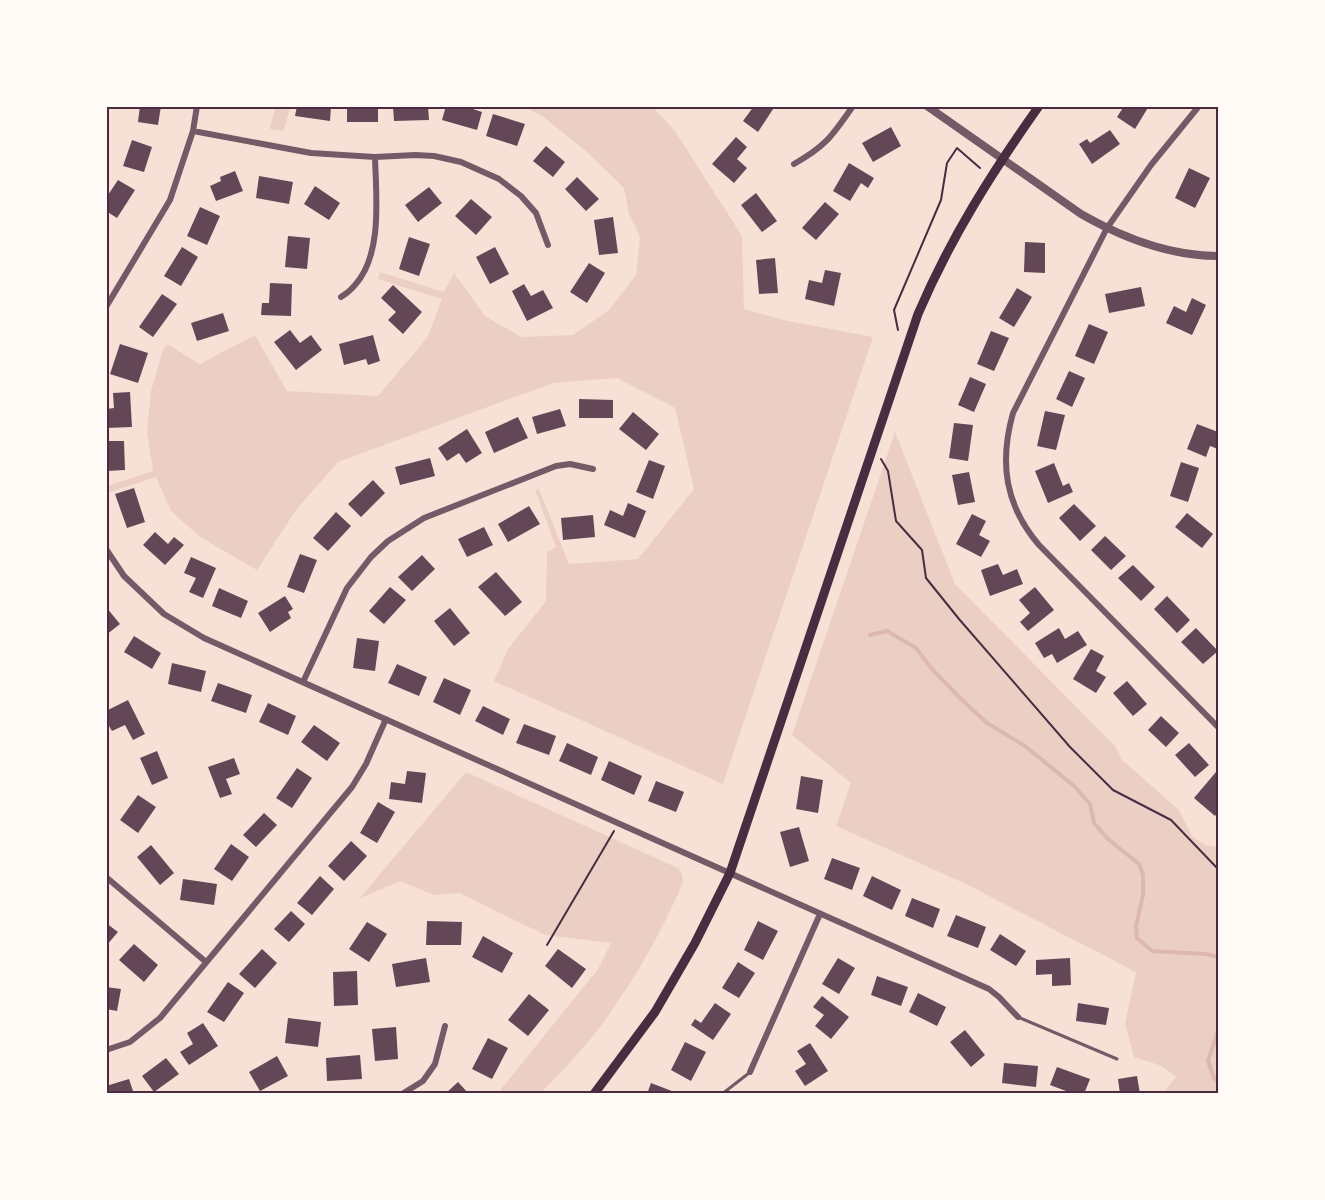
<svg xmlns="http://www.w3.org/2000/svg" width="1325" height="1200" viewBox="0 0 1325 1200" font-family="Signika,sans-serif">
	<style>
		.green { fill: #ebcfc5 }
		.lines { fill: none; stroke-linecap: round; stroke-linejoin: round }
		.stream { stroke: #dcb8b0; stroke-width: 4 }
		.building { fill: #644757 }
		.path { stroke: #4a2c40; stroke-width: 2 }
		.service { stroke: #755966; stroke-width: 3 }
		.minor { stroke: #755966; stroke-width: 6 }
		.tertiary { stroke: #755966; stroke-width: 8 }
		.secondary { stroke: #4a2c40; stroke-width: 9 }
		.neatline { fill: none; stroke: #4a2c40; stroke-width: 2 }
	</style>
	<rect width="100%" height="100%" fill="#f7e1d7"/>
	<path class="green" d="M275,107H290L284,131L270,129Z
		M525,107H653L675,131L742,236L744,309L788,321L873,337L723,784L494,681L508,649L546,601L547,552L556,547L535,490L539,489L569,564L638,559L694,489L675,408L617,378L553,383L338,462L296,510L257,570L200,537L171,511L156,477L107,493V486L153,471L147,432L151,391L163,350L167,344L200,364L255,335L287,391L378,396L427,338L442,299L378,279L380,272L444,292L454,273L485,316L521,337L573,335L609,310L636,275L640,237L629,214L624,188L588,153L545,118Z
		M895,432L955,584L1115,746L1122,760L1178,809L1193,837L1205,845L1218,847V1093H1163L1176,1077L1162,1066L1134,1057L1125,1024L1136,972L964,883L836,826L851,783L792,735Z
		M466,772L678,868L682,874L683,882C661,935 631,985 597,1031C580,1053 560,1073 541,1093H498L598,969L611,943L545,935L460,893L434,895L400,881L359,899Z"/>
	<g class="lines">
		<path class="stream" d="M870,635L887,631L916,648L931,668L962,700L987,723L1025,746L1074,786L1090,804L1094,823L1108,839L1139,864L1143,875V895L1136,926L1137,938L1152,951L1206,954L1218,957
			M1218,1031L1208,1061L1214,1078L1218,1081"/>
	</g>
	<path class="building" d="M140,106H161L158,125L138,122Z
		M297,106H331L330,121L295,116Z
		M347,106H378V122H347Z
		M393,106H428L429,120L394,121Z
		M446,106H464L482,112L477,130L442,120Z
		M754,106H775L758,132L743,121Z
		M1124,106H1149L1135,129L1117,117Z
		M493,114L525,124L517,146L486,136Z
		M891,127L901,146L873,162L862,143Z
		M1110,130L1120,144L1092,164L1079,144L1087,139L1090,143Z
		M736,137L747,147L737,159L747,168L734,183L712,164Z
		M132,140L152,147L144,172L123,166Z
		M546,146L565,162L553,177L533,161Z
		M849,163L874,178L868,188L861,183L850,201L833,191Z
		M1189,168L1210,178L1195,208L1175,198Z
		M235,171L243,191L216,201L210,186L221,181L220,177Z
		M259,176L293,182L289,204L256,198Z
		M577,177L599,199L586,211L565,189Z
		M118,180L135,190L117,218L106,211V198Z
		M315,186L340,203L329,220L304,204Z
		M429,187L442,203L418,222L405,205Z
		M756,193L777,221L762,232L741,205Z
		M471,199L492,217L476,235L455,216Z
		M825,202L839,214L816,240L802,228Z
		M200,207L220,216L207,245L187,236Z
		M613,217L618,253L599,255L594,220Z
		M288,236L310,238L307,269L285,267Z
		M409,237L430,244L419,276L399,269Z
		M1025,242L1045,243V273L1024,272Z
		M182,247L198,257L181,286L164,276Z
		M495,247L509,274L490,284L476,257Z
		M775,258L778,293L759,294L756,260Z
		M589,263L605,273L587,303L570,292Z
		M825,270L841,273L834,306L805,299L809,280L822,283Z
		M270,283L292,284L291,316L261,315L262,303H269Z
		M524,284L531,296L543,290L553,308L527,321L512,291Z
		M393,285L422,312L403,334L388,320L396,312L381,298Z
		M1141,287L1145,306L1109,313L1105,294Z
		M1017,288L1032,297L1014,327L999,318Z
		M162,294L177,304L153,337L139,327Z
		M1192,298L1206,305L1192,335L1166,323L1174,306L1186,312Z
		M223,313L229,331L197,341L191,323Z
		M1089,324L1108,332L1094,364L1075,356Z
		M290,330L300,343L311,335L322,350L296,370L274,342Z
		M991,331L1009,338L994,371L977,364Z
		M373,335L380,361L368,365L366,359L344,365L339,344Z
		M120,344L148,353L138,383L110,374Z
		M1069,371L1085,378L1072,407L1056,399Z
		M970,377L986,384L974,412L958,405Z
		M130,392L132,427L106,428V409L114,408L113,393Z
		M579,399L613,400V418H579Z
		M560,409L566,426L537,434L532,417Z
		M1045,411L1065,415L1056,450L1037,446Z
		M633,412L659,434L646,450L619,429Z
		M518,417L528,438L494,453L485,432Z
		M954,423L973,425L968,461L949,458Z
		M1197,424L1218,432V449L1210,446L1206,457L1187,449Z
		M467,429L482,453L466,463L459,453L447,461L438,448Z
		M106,441H124L125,470L107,471Z
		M430,458L435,476L400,485L395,467Z
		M649,460L665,466L653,499L636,492Z
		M1181,462L1199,468L1188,502L1170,496Z
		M1054,463L1063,486L1069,483L1073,492L1048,503L1035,471Z
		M969,472L975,502L958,505L952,475Z
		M373,480L385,493L361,517L348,504Z
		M134,488L145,522L127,528L115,494Z
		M628,503L646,511L635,538L604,525L610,510L623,516Z
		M1074,504L1096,526L1080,541L1059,518Z
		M529,506L540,524L508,542L498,524Z
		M336,512L351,526L328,551L313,538Z
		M1187,513L1213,534L1202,548L1175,527Z
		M972,514L986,521L979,535L990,541L981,557L956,544Z
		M593,515L595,537L563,540L561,518Z
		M484,527L493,545L467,557L458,539Z
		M155,532L168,544L174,537L184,545L165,565L143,545Z
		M1105,536L1126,556L1111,570L1091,550Z
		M300,554L317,560L304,593L287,587Z
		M422,555L435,569L412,591L398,577Z
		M191,557L216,568L203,598L189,592L196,578L184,573Z
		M998,564L1003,575L1017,569L1023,584L990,596L981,570Z
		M1133,565L1155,587L1141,601L1118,578Z
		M496,572L522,602L505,616L478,587Z
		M390,587L406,600L384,624L369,611Z
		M1035,587L1054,610L1028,631L1020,622L1030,613L1019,600Z
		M219,588L248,601L241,618L212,606Z
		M285,596L293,609L288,612L291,618L270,632L258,613Z
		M1167,596L1190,620L1177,633L1154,609Z
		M106,607L120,624L106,635Z
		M450,608L470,633L454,646L434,621Z
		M1059,628L1065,639L1078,631L1087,645L1057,663L1052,654L1044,658L1035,643Z
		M1196,628L1218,651L1203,664L1181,642Z
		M134,636L161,653L152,669L124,652Z
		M357,638L379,641L375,671L353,668Z
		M1091,649L1104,656L1096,671L1106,677L1096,693L1073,679Z
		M172,663L206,671L201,692L168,684Z
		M397,664L427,677L419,696L388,683Z
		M444,678L471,690L460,715L433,702Z
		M1127,681L1147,704L1133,716L1113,693Z
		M218,683L252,695L246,713L211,701Z
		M128,700L145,734L133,740L125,725L112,731L106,721V711Z
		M268,703L296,716L288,735L259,722Z
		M483,706L510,719L503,735L475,721Z
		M1161,716L1179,733L1166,747L1148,730Z
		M524,724L556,736L549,755L516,743Z
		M314,725L340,743L327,761L301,742Z
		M567,743L598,757L591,775L559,761Z
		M1189,743L1209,765L1195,777L1175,755Z
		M157,751L168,778L152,785L140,758Z
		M234,758L240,774L226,779L232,794L220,798L208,767Z
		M609,761L642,776L634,795L601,780Z
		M297,768L312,778L292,808L276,798Z
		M407,771L426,773L422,803L389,799L391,782L405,784Z
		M1216,772L1218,775V812L1215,816L1194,798Z
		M801,776L823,780L818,813L796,809Z
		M656,781L684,792L676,812L648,801Z
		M138,795L156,807L138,833L120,820Z
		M378,802L395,812L377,843L360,833Z
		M264,813L277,825L256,847L243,835Z
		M799,827L809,861L790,867L780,832Z
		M351,841L367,856L344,881L328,866Z
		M231,844L249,857L232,881L214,869Z
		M151,845L174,873L160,885L137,857Z
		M832,858L860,868L852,890L824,879Z
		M320,876L334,889L312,915L297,903Z
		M872,876L901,890L892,910L863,896Z
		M183,879L217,884L214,905L180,900Z
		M912,898L940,909L933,928L905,916Z
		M291,911L305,924L289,942L274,929Z
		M956,915L986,927L978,948L947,936Z
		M427,921L462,922L461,945H426Z
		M758,921L778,931L763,960L744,950Z
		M367,922L387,934L369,962L349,949Z
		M106,923L118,932L106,946Z
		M1000,934L1026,951L1016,966L990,950Z
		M483,936L513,953L502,973L472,957Z
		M134,944L158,965L144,982L119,960Z
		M262,949L277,963L255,988L239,974Z
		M558,949L586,969L572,988L545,966Z
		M426,958L430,982L396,987L392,964Z
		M838,958L855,968L839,994L822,984Z
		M1070,958L1071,985L1052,986V974L1036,975V960Z
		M738,962L755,973L739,998L722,988Z
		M357,971L358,1005L334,1006L333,972Z
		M877,976L908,987L901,1006L871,995Z
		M228,982L244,993L224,1022L207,1012Z
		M106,987L121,989L117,1011L106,1009Z
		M918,993L946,1007L937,1026L909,1012Z
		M529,994L549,1010L528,1036L508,1020Z
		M822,996L849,1017L831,1039L815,1026L824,1015L813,1007Z
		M715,1003L731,1014L713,1040L691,1025L695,1019L701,1023Z
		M1078,1003L1109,1008L1106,1025L1076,1021Z
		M288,1018L321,1022L318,1047L285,1043Z
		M203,1023L218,1046L189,1065L180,1052L193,1044L187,1033Z
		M396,1027L398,1059L375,1061L372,1029Z
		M965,1030L985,1055L971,1067L950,1042Z
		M488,1038L508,1048L492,1079L472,1069Z
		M685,1042L706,1052L691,1081L671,1070Z
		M810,1043L828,1071L805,1086L795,1071L806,1064L797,1051Z
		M360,1055L362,1079L327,1081L326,1058Z
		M277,1056L288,1076L260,1091L249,1072Z
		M166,1058L179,1074L154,1092L142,1076Z
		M1004,1063L1038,1066L1036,1087L1002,1083Z
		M1057,1067L1090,1079L1084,1094H1074L1050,1085Z
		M1137,1076L1140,1094H1120L1118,1079Z
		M129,1079L134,1094H106V1086Z
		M458,1082L469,1094H445Z
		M651,1083L677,1093V1094H647Z"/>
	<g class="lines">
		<path class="path" d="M898,330L894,310L941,200L947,163L957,148L980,168
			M881,459L888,471L896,521L922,550L926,578L959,619L1070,747L1113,790L1171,820L1218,869
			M547,945L614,831"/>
		<path class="service" d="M1018,1017L1117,1059
			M722,1094L749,1073"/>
		<path class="minor" d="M1199,106L1151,165L1107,228L1013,413C999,463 1005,505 1039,545L1218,727
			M193,131L311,153L375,157L415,155L434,156L461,162L499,179L521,196L536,213L548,245
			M794,164C826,146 832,136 853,106
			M341,297C346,294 351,290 355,285C383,254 376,196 375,157
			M106,307L170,200L193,131L197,106
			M106,549L124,576L164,614L204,638L989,989L999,997L1018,1017
			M303,682L347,588L371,557L388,541L424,518L556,466L570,464L593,469
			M106,877L206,962
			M106,1050L130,1042L160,1018L352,787L366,764L386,719
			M750,1072L820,914
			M402,1094L423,1081L435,1064L445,1026"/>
		<path class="tertiary" d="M927,106L1081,214C1123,238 1169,256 1218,256"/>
		<path class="secondary" d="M594,1094L655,1012L695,943L730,873L918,314C951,237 991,174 1039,106"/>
	</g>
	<rect width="1325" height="1200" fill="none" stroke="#fffaf5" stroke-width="216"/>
	<rect x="108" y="108" width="1109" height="984" class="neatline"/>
</svg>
